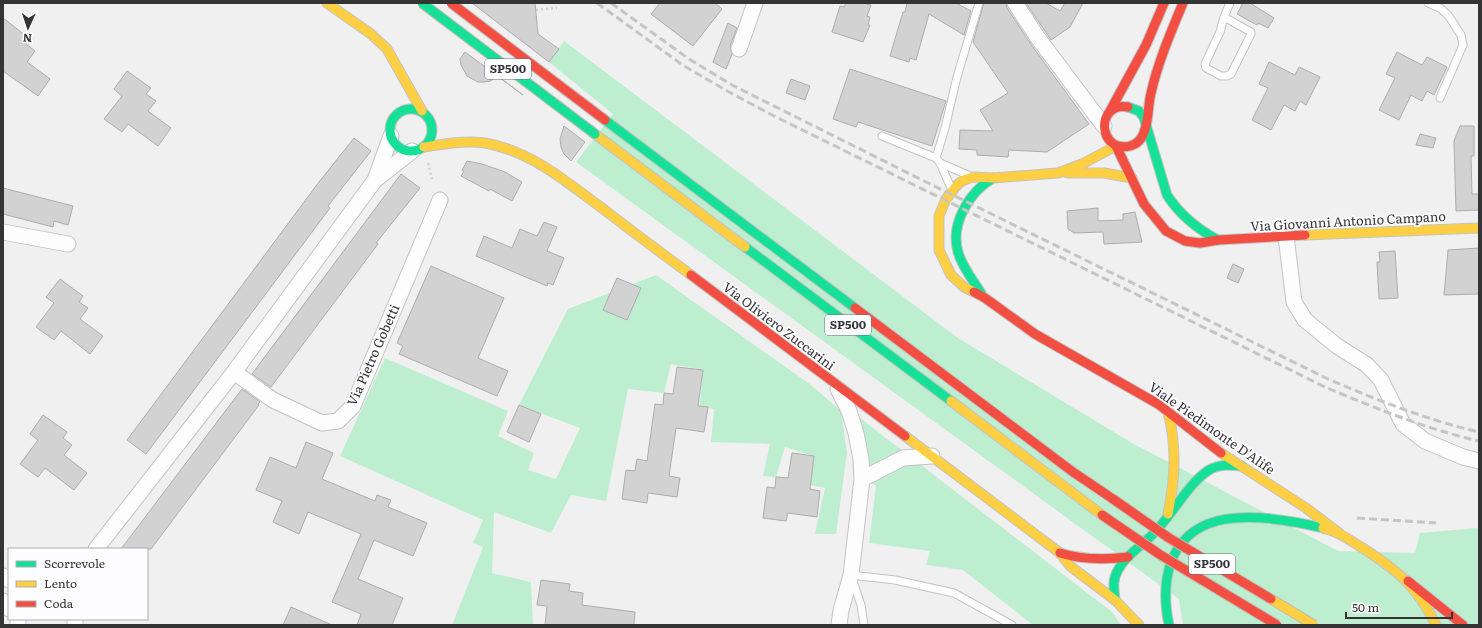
<svg xmlns="http://www.w3.org/2000/svg" width="1482" height="628" viewBox="0 0 1482 628" font-family="Literata,serif">
	<style>
		.green { fill: #beeed0 }
		.building { fill: #d2d2d3; stroke: #adadae }
		.lines { fill: none; stroke-linecap: round; stroke-linejoin: round }
		.lane-casing { stroke: #c3c3c4; stroke-width: 9 }
		.street-casing { stroke: #c3c3c4; stroke-width: 17 }
		.fast-casing { stroke: #c3c3c4; stroke-width: 11 }
		.slow-casing { stroke: #c3c3c4; stroke-width: 11 }
		.jam-casing { stroke: #c3c3c4; stroke-width: 11 }
		.path { stroke: #cececf; stroke-width: 2.5; stroke-dasharray: 2 3; stroke-linecap: butt }
		.lane { stroke: #fdfdfd; stroke-width: 7 }
		.street { stroke: #fdfdfd; stroke-width: 15 }
		.fast { stroke: #16e098; stroke-width: 9 }
		.slow { stroke: #ffcf43; stroke-width: 9 }
		.jam { stroke: #f24e42; stroke-width: 9 }
		.rail { stroke: #c5c5c5; stroke-width: 3; stroke-dasharray: 8 4; stroke-linecap: butt }
		.fast-bridge-casing { stroke: #c1b9b3; stroke-width: 11; stroke-linecap: butt }
		.slow-bridge-casing { stroke: #c1b9b3; stroke-width: 11; stroke-linecap: butt }
		.jam-bridge-casing { stroke: #c1b9b3; stroke-width: 11; stroke-linecap: butt }
		.fast-bridge { stroke: #16e098; stroke-width: 9 }
		.slow-bridge { stroke: #ffcf43; stroke-width: 9 }
		.jam-bridge { stroke: #f24e42; stroke-width: 9 }
		.labels { text-anchor: middle; stroke-width: 3.5; stroke-linejoin: round; paint-order: stroke }
		.shield { fill: #fdfcff; stroke: #707072; stroke-width: 1 }
		.shield-label { font-size: 12px; font-weight: bold; fill: #343435 }
		.street-label { font-size: 13px; fill: #343435; stroke: #fdfcff }
	</style>
	<rect width="100%" height="100%" fill="#f0f0f1"/>
	<path class="green" d="M564,41L958,338L1132,443L1338,551L1415,553L1420,533L1476,528L1479,529V625H1183L1179,599L576,162L613,114L549,62Z
		M656,275L811,385L841,411L847,453L836,534H815L825,488L810,485L814,456L785,447L776,477L763,476L770,444L711,442L714,409L700,406L703,370L671,364L664,393L628,389L606,501L571,495L551,533L494,512L492,573L531,582L533,625H452L483,547L473,543L483,520L340,456L385,358L508,411L498,436L534,453L528,470L556,479L580,428L519,405L568,309Z
		M860,418L1112,612L1121,625H1033L963,570L926,565L930,551L869,543L876,486L861,474L853,423Z"/>
	<path class="building" d="M472,3H535L538,34L559,49L549,62Z
		M660,3H715L722,9L693,46L651,14Z
		M846,3H863L871,5L867,16L870,17L868,25H870L863,42L832,32L840,6L844,7Z
		M907,3H956L971,11L964,35L929,14L916,60L910,58L909,62L890,56L903,12H905Z
		M984,3H1006L1007,8L1030,43L1089,124L1047,152L1009,150L1008,157L977,155V150L959,149L960,130L993,131L980,110L1008,93L973,42Z
		M1026,3H1046L1060,11L1065,3H1083L1070,27L1051,40Z
		M1243,3H1250L1274,18L1268,28L1258,23L1257,25L1237,14Z
		M3,18L30,39L26,44L35,51L27,62L50,79L38,96L3,71Z
		M728,23L737,28L730,46L732,54L726,69L713,62Z
		M465,52L523,95L496,75L491,81L484,82H478L467,76L461,65L460,59Z
		M1397,52L1422,65L1427,57L1447,67L1434,95L1427,91L1422,101L1411,95L1399,120L1379,110L1395,78L1386,74Z
		M1269,62L1295,75L1299,67L1320,77L1306,105L1300,101L1295,111L1284,105L1271,130L1252,120L1268,88L1259,84Z
		M850,69L946,101L932,146L858,122L856,127L833,119Z
		M127,71L151,88L146,94L156,101L148,111L171,128L158,146L128,124L122,132L104,119L122,96L114,89Z
		M791,79L810,86L805,100L786,93Z
		M564,126L585,142L571,161L564,154L561,147L560,139Z
		M1460,126H1474V156H1471L1472,194H1479V210L1456,211L1454,141Z
		M1420,134L1436,138L1433,148L1416,145Z
		M354,138L371,151L328,206L330,208L146,454L127,440L319,182Z
		M467,161L482,164L505,172L522,182L512,201L490,189L489,191L461,176L464,171L462,170Z
		M401,174L420,188L376,243L378,244L271,387L252,374Z
		M3,188L73,206L68,225L54,221L53,227L3,214Z
		M1098,208V221L1123,220V214L1135,212L1142,242L1104,244L1103,232L1074,233L1068,229L1067,211Z
		M544,222L557,227L547,251L564,258L553,285L548,283L547,286L476,256L484,236L512,248L520,229L537,236Z
		M1479,248V294L1444,295L1448,250Z
		M1395,251L1398,298L1379,299L1377,262H1380L1379,252Z
		M1233,264L1244,269L1238,283L1227,278Z
		M431,266L504,298L478,358L508,371L497,396L399,354L403,346L397,343Z
		M617,278L641,288L627,320L603,310Z
		M60,279L83,296L79,302L88,308L80,319L103,336L90,354L61,331L54,340L36,327L54,303L46,297Z
		M677,367L703,370L698,406L708,407L704,432L676,428L669,476L680,478L677,497L648,493L647,503L622,499L626,470L635,471L637,459L647,461L655,404L663,405L664,393L673,394Z
		M242,389L260,402L258,404L259,405L151,549H121Z
		M519,405L541,414L529,442L507,432Z
		M43,415L67,432L63,438L72,445L64,455L87,473L74,490L45,468L38,477L20,464L38,440L30,434Z
		M306,442L333,453L322,479L375,501L377,495L391,500L388,507L427,523L413,556L374,540L358,579L403,598L392,625H357L361,614L332,602L361,534L308,512L299,534L273,522L282,501L256,490L270,457L296,468Z
		M792,453L814,456L810,489L820,491L817,517L788,513L786,521L763,518L767,487L775,488L776,477L788,478Z
		M541,580L570,584L569,591L583,593L582,605L635,612L634,625H545L547,606L537,605Z
		M291,607L332,625H283Z"/>
	<g class="lines">
		<g class="lane-casing">
			<path id="lane" d="M1428,3L1440,8L1448,15L1461,35L1463,45L1440,98
				M1224,17L1251,32V34L1231,74L1227,76H1221L1206,68L1205,64L1220,32L1224,17L1230,3
				M882,136L936,158L940,163L951,188
				M936,158L945,128L957,77L979,3
				M940,163L968,175
				M864,625L861,605L851,575L895,580L954,593L1012,625"/>
		</g>
		<g class="street-casing">
			<path id="street" d="M1015,3L1038,38L1104,126
				M739,49L755,3
				M375,180L391,136
				M3,232L68,244
				M1286,236L1294,302L1305,320L1337,346L1367,365L1381,380L1403,424L1425,441L1463,457L1479,461
				M234,372L273,400L322,423L338,421L353,406L440,200
				M838,389L849,411L856,433L861,459L862,479L851,575L841,610L839,625
				M862,479L903,458L932,456
				M96,549L234,372L375,180L412,151
				M3,576L9,580
				M3,601L9,609
				M18,619V625
				M75,625V619"/>
		</g>
		<g class="fast-casing">
			<path id="fast" d="M1128,107L1139,111L1144,118L1167,195C1180,215 1197,229 1218,240
				M390 130a21 21 0 1 1 42 0a21 21 0 1 1-42 0Z
				M605,120L855,308
				M745,247L951,401
				M981,293C973,280 962,267 958,252C950,224 969,192 993,178
				M1115,600C1114,589 1112,580 1118,570C1125,556 1139,548 1150,537C1170,519 1188,483 1209,470C1219,464 1231,465 1242,466
				M1169,625C1160,582 1168,534 1217,521C1250,513 1290,520 1323,528"/>
		</g>
		<g class="slow-casing">
			<path id="slow" d="M327,3L371,34L387,49L422,111
				M595,134L745,247
				M424,147C444,144 464,140 485,143C532,151 569,184 606,211C634,233 663,254 691,275
				M1067,173H1104L1132,178
				M1305,235L1479,228
				M974,292L964,287L951,275L939,250V216L946,199L958,184L964,180L973,177L993,178L1058,173L1082,164L1116,146
				M951,401L1102,515
				M1168,412C1177,447 1175,479 1168,514
				M905,436L1060,553L1070,566L1115,600L1139,625
				M1221,453L1306,508L1339,533
				M1323,528C1337,531 1348,539 1361,547C1396,569 1417,586 1436,625"/>
		</g>
		<g class="jam-casing">
			<path id="jam" d="M1128,107C1095,101 1098,154 1130,146C1138,144 1143,137 1145,129C1149,117 1148,105 1151,93C1158,62 1171,32 1183,3
				M1110,111L1146,45L1164,3
				M1116,146L1144,204L1166,231L1185,241L1200,243L1218,240L1305,235
				M691,275L905,436
				M974,292L985,298L1035,334L1158,404L1221,453
				M855,308L1073,472L1113,499
				M1060,553C1083,560 1104,560 1128,557
				M1408,581L1463,625"/>
		</g>
		<path class="path" d="M536,10L557,8
			M428,163L432,179"/>
		<use href="#lane" class="lane"/>
		<use href="#street" class="street"/>
		<use href="#fast" class="fast"/>
		<use href="#slow" class="slow"/>
		<use href="#jam" class="jam"/>
		<path class="rail" d="M597,3L684,66L729,92L774,116L1325,387C1375,408 1426,429 1479,441
			M611,3L689,59L732,85L914,176L1328,379C1377,400 1427,420 1479,432
			M1357,518L1436,523"/>
		<g class="fast-bridge-casing">
			<path id="fast-bridge" d="M422,3L595,134"/>
		</g>
		<g class="slow-bridge-casing">
			<path id="slow-bridge" d="M1271,599L1314,625"/>
		</g>
		<g class="jam-bridge-casing">
			<path id="jam-bridge" d="M451,3L605,120
				M1113,499L1169,538L1271,599
				M1102,515L1159,554L1277,625"/>
		</g>
		<use href="#fast-bridge" class="fast-bridge"/>
		<use href="#slow-bridge" class="slow-bridge"/>
		<use href="#jam-bridge" class="jam-bridge"/>
	</g>
	<g class="labels">
		<g class="shield">
			<rect x="485" y="59" width="46" height="20" rx="3"/>
			<rect x="825" y="315" width="46" height="20" rx="3"/>
			<rect x="1189" y="554" width="46" height="20" rx="3"/>
		</g>
		<g class="shield-label">
			<text x="508" y="73">SP500</text>
			<text x="848" y="329">SP500</text>
			<text x="1212" y="568">SP500</text>
		</g>
		<g class="street-label">
			<text transform="translate(1348 221) rotate(-3)" y="5">Via Giovanni Antonio Campano</text>
			<text transform="translate(779 326) rotate(37)" y="5">Via Oliviero Zuccarini</text>
			<text transform="translate(373 355) rotate(-66)" y="5">Via Pietro Gobetti</text>
			<text transform="translate(1212 428) rotate(35)" y="5">Viale Piedimonte D'Alife</text>
		</g>
	</g>
	<rect width="1482" height="628" fill="none" stroke="#343435" stroke-width="8"/>
	<rect x="8" y="548" width="140" height="72" fill="#fdfcff" stroke="#adacae"/>
	<rect x="16" y="561" width="20" height="6" fill="#16e098" stroke="#adacae"/>
	<text x="44" y="568" font-size="12" fill="#343435">Scorrevole</text>
	<rect x="16" y="581" width="20" height="6" fill="#ffcf43" stroke="#adacae"/>
	<text x="44" y="588" font-size="12" fill="#343435">Lento</text>
	<rect x="16" y="601" width="20" height="6" fill="#f24e42" stroke="#adacae"/>
	<text x="44" y="608" font-size="12" fill="#343435">Coda</text>
	<g transform="translate(28 28) rotate(183)" stroke="#fdfcff" stroke-width="3" paint-order="stroke">
	<path d="M0-3L7 15L0 10L-7 15Z" fill="#343435"/>
	<text y="-6" font-size="11" font-weight="bold" text-anchor="middle" fill="#343435">N</text>
	</g>
	<path d="M1346 612v6h106v-6" fill="none" stroke="#343435" stroke-width="2"/>
	<text x="1352" y="612" font-size="12" fill="#343435" stroke="#fdfcff" stroke-width="3" paint-order="stroke">50 m</text>
</svg>
